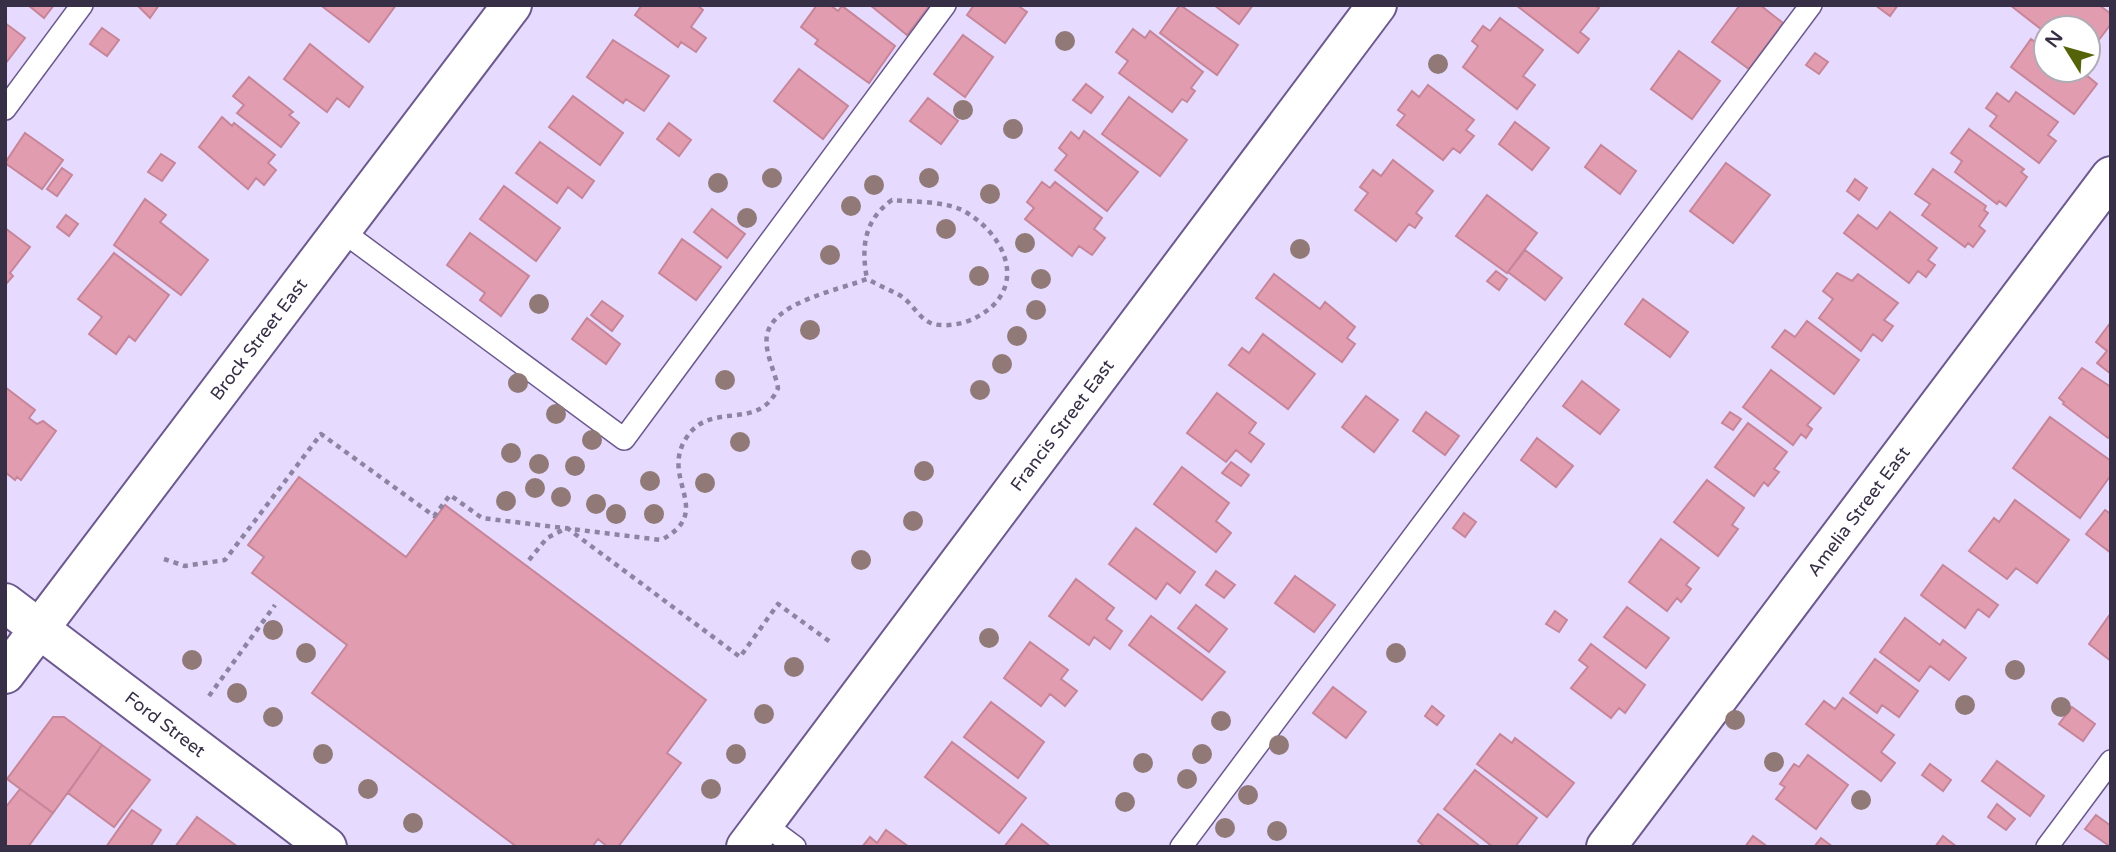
<svg xmlns="http://www.w3.org/2000/svg" width="2116" height="852" viewBox="0 0 2116 852" font-family="'Varela Round',sans-serif">
	<style>
		.building { fill: #e19cb0; stroke: #c78599; stroke-width: 2 }
		.lines { fill: none; stroke-linecap: round; stroke-linejoin: round }
		.lane-casing { stroke: #6c598e; stroke-width: 24 }
		.street-casing { stroke: #6c598e; stroke-width: 42 }
		.secondary-casing { stroke: #6c598e; stroke-width: 42 }
		.path { stroke: #8e84a2; stroke-width: 4.5; stroke-dasharray: 5 5; stroke-linecap: butt }
		.lane { stroke: #fff; stroke-width: 21 }
		.street { stroke: #fff; stroke-width: 38 }
		.secondary { stroke: #fff; stroke-width: 38 }
		.tree { fill: #907976 }
		.labels { text-anchor: middle; stroke-width: 6; stroke-linejoin: round; paint-order: stroke }
		.street-label { font-size: 18px; fill: #372f46; stroke: #fff }
	</style>
	<rect width="100%" height="100%" fill="#e6dbff"/>
	<path class="building" d="M28,5H54L44,18Z
		M137,5H159L150,18Z
		M324,5H396L369,42L323,7Z
		M642,5H697L703,10L691,27L706,38L696,52L681,42L678,47L635,15Z
		M817,5H830L838,11L842,6L895,46L869,83L815,44L818,40L801,27Z
		M870,5H930L907,35Z
		M974,5H1017L1027,12L1005,43L967,15Z
		M1180,5L1238,45L1217,75L1160,33Z
		M1214,5H1253L1239,24Z
		M1516,5H1595L1599,8L1580,32L1589,39L1578,53Z
		M1740,5H1760L1783,23L1749,69L1712,42Z
		M1875,5H1898L1890,16Z
		M2010,5H2099L2111,14V24L2088,54V28H2046V33Z
		M1500,18L1543,50L1523,76L1535,85L1517,109L1463,67L1478,46L1472,41L1483,26L1490,31Z
		M5,23L25,38L5,64Z
		M102,28L119,40L107,56L90,44Z
		M1133,29L1145,38L1150,31L1203,72L1191,88L1195,91L1187,102L1182,99L1172,112L1119,73L1128,61L1116,52Z
		M963,35L993,57L965,97L934,74Z
		M2031,39L2046,50V70H2080L2097,84L2074,114L2011,67Z
		M613,40L669,76L644,111L626,99L623,103L587,77Z
		M310,44L363,87L349,107L337,98L327,112L284,79Z
		M1679,51L1720,81L1692,119L1651,89Z
		M1815,53L1828,62L1819,74L1806,65Z
		M799,69L848,106L823,139L774,101Z
		M249,77L293,112L289,115L299,123L281,147L237,113L244,105L233,96Z
		M1086,84L1103,97L1091,113L1073,100Z
		M1428,85L1474,120L1466,130L1474,136L1460,153L1453,148L1443,160L1397,125L1405,115L1398,110L1412,91L1419,97Z
		M2016,92L2058,122L2048,135L2056,141L2039,163L1990,126L1997,116L1986,108L1997,93L2009,102Z
		M573,96L623,133L600,165L549,127Z
		M1129,97L1187,140L1160,176L1102,134Z
		M928,98L958,121L941,144L910,121Z
		M222,117L232,126L234,123L275,155L268,163L276,170L264,185L256,178L248,189L199,147Z
		M1515,122L1549,148L1532,170L1499,144Z
		M669,123L691,140L679,156L657,139Z
		M1969,129L2024,169L2021,172L2027,177L2006,206L1999,201L1997,204L1955,172L1962,161L1951,153Z
		M1084,131L1138,172L1107,211L1055,170L1067,155L1059,148L1071,132L1079,139Z
		M25,133L63,160L42,189L5,163Z
		M540,142L594,181L582,198L568,187L557,203L516,173Z
		M1601,145L1636,171L1620,194L1585,167Z
		M161,154L175,163L162,181L148,172Z
		M1393,160L1433,191L1416,213L1422,218L1415,228L1409,224L1396,241L1355,210L1368,193L1360,187L1373,170L1381,176Z
		M1726,163L1770,195L1733,243L1690,211Z
		M62,168L72,175L57,196L47,189Z
		M1933,169L1986,206L1984,210L1988,213L1979,226L1985,231L1973,247L1968,243L1965,247L1922,215L1930,204L1915,194Z
		M1855,179L1867,188L1859,200L1847,191Z
		M1042,182L1050,188L1055,182L1102,218L1094,229L1105,238L1092,255L1079,246L1072,256L1025,219L1034,208L1027,202Z
		M504,186L560,228L536,261L480,219Z
		M1487,195L1537,233L1507,273L1456,236Z
		M145,199L166,215L160,222L208,260L181,295L114,245Z
		M712,209L745,234L727,258L694,232Z
		M1890,212L1937,248L1928,260L1935,265L1926,277L1918,271L1909,283L1844,233L1858,215L1877,229Z
		M66,215L78,224L69,236L57,227Z
		M5,228L30,247L10,273L13,276L5,285Z
		M470,233L529,276L501,316L480,300L485,293L447,265Z
		M682,239L721,267L696,300L659,273Z
		M1525,250L1562,278L1545,300L1508,272Z
		M114,253L169,295L135,341L129,336L116,354L89,334L102,317L78,299Z
		M1496,271L1507,279L1499,290L1487,281Z
		M1837,273L1852,281L1858,274L1898,303L1884,320L1893,326L1882,341L1873,334L1861,351L1819,318L1833,299L1823,291Z
		M1274,274L1320,309L1325,302L1355,327L1347,338L1355,344L1342,362L1256,298Z
		M1643,299L1688,332L1670,357L1625,324Z
		M602,301L623,316L612,331L591,315Z
		M587,318L620,344L606,364L572,339Z
		M1807,321L1859,360L1834,394L1772,347L1785,330L1795,337Z
		M2111,322V374L2097,363L2107,351L2096,342Z
		M1263,334L1315,374L1288,409L1229,365L1242,348L1249,353Z
		M2082,368L2111,387V435L2108,438L2063,404L2064,402L2059,398Z
		M1771,370L1821,408L1807,425L1812,429L1806,438L1801,434L1793,445L1743,407Z
		M1582,381L1619,410L1600,434L1563,406Z
		M5,387L35,410L29,418L37,424L43,421L56,431L21,480L17,477L15,480L5,472Z
		M1217,393L1256,423L1249,433L1264,444L1251,462L1236,450L1226,462L1187,433Z
		M1366,396L1398,420L1374,452L1342,427Z
		M1426,412L1459,436L1445,455L1413,431Z
		M1730,412L1741,419L1733,430L1722,423Z
		M2050,417L2111,461V475L2080,518L2013,468Z
		M1748,423L1787,452L1774,469L1779,472L1768,486L1764,482L1754,496L1715,467Z
		M1537,438L1573,466L1556,487L1521,460Z
		M1231,462L1249,475L1241,486L1222,473Z
		M1182,467L1229,503L1216,521L1231,533L1216,552L1154,504Z
		M299,477L406,557L445,505L706,700L667,753L681,763L618,847H608L598,839L592,847H517L312,693L347,645L252,573L264,557L248,545Z
		M1707,480L1744,508L1732,525L1738,529L1718,556L1674,522Z
		M2015,500L2069,540L2037,583L2016,568L2007,579L1969,551L1994,518L1999,522Z
		M2105,510L2111,514V553L2086,534Z
		M1464,513L1476,522L1465,537L1453,528Z
		M1136,528L1195,572L1180,593L1167,583L1156,599L1109,564Z
		M1661,539L1699,568L1686,585L1691,589L1681,602L1677,598L1667,611L1629,582Z
		M1943,565L1998,605L1989,617L1978,609L1965,628L1921,595Z
		M1216,571L1235,585L1224,598L1206,585Z
		M1295,576L1335,605L1314,632L1275,603Z
		M1076,579L1114,608L1106,619L1122,631L1110,649L1094,637L1089,645L1049,616Z
		M1196,605L1227,629L1209,652L1178,628Z
		M1627,607L1669,638L1646,668L1604,637Z
		M1555,611L1567,620L1559,632L1546,624Z
		M2111,613V661L2089,644Z
		M1151,616L1225,672L1202,700L1129,645Z
		M1905,618L1940,645L1943,640L1966,658L1949,680L1930,666L1919,681L1880,652Z
		M1030,642L1068,670L1061,679L1077,691L1065,706L1050,694L1041,706L1004,678Z
		M1591,644L1645,685L1625,713L1619,708L1611,718L1571,688L1588,667L1579,660Z
		M1875,659L1918,691L1899,717L1882,705L1877,713L1850,693Z
		M1333,687L1366,712L1346,738L1313,713Z
		M1843,698L1894,735L1881,752L1895,763L1881,781L1806,724L1824,701L1835,709Z
		M991,702L1044,742L1018,778L964,737Z
		M1432,706L1444,716L1437,725L1425,716Z
		M2072,707L2095,724L2083,741L2059,724Z
		M53,717H64L102,745L53,813L7,779Z
		M1500,734L1512,743L1515,738L1574,783L1547,817L1477,764Z
		M952,742L1026,798L999,833L925,777Z
		M102,745L150,780L114,827L68,793Z
		M1808,755L1848,785L1816,829L1776,799L1785,787L1780,784L1794,764L1799,767Z
		M1997,761L2044,796L2030,816L1982,781Z
		M1930,764L1951,780L1943,791L1922,775Z
		M1475,770L1537,818L1515,847H1493L1444,809Z
		M20,789L53,813L28,847H5V808Z
		M1997,804L2015,819L2006,830L1988,817Z
		M132,810L161,830L150,847H106Z
		M1438,814L1481,847H1425L1418,841Z
		M2096,815L2111,826V847L2085,829Z
		M197,817L238,847H175Z
		M1022,824L1051,847H1004Z
		M886,830L909,847H862L870,837L877,843Z
		M1753,836L1768,847H1745Z
		M1943,836L1948,840L1957,847H1935Z
		M1821,838L1833,847H1814Z"/>
	<g class="lines">
		<g class="lane-casing">
			<path id="lane" d="M5,109L82,5
				M342,231L624,439L945,5
				M764,824L795,847
				M1181,847L1811,5
				M2047,847L2111,761"/>
		</g>
		<g class="street-casing">
			<g id="street">
				<path id="s1" d="M746,847L1377,5"/>
				<path id="s2" d="M1606,847L2111,176"/>
			</g>
		</g>
		<g class="secondary-casing">
			<g id="secondary">
				<path id="s3" d="M5,603L327,847"/>
				<path id="s4" d="M5,674L512,5"/>
			</g>
		</g>
		<path class="path" d="M164,559L185,566L225,560L321,434L434,516L450,495L482,518L661,540C715,512 661,480 685,440C709,398 758,434 778,388C775,371 764,352 767,335C773,302 839,290 867,279C878,285 890,290 901,296C913,304 919,319 933,324C946,327 964,324 975,318C1030,290 1007,234 962,210C943,201 912,202 892,200C864,220 861,247 867,279
			M529,560L547,538L567,528L740,657L778,604L833,644
			M209,696L275,605"/>
		<use href="#lane" class="lane"/>
		<use href="#street" class="street"/>
		<use href="#secondary" class="secondary"/>
	</g>
	<g class="tree">
		<circle cx="1065" cy="41" r="10"/>
		<circle cx="1438" cy="64" r="10"/>
		<circle cx="963" cy="110" r="10"/>
		<circle cx="1013" cy="129" r="10"/>
		<circle cx="772" cy="178" r="10"/>
		<circle cx="929" cy="178" r="10"/>
		<circle cx="718" cy="183" r="10"/>
		<circle cx="874" cy="185" r="10"/>
		<circle cx="990" cy="194" r="10"/>
		<circle cx="851" cy="206" r="10"/>
		<circle cx="747" cy="218" r="10"/>
		<circle cx="946" cy="229" r="10"/>
		<circle cx="1025" cy="243" r="10"/>
		<circle cx="1300" cy="249" r="10"/>
		<circle cx="830" cy="255" r="10"/>
		<circle cx="979" cy="276" r="10"/>
		<circle cx="1041" cy="279" r="10"/>
		<circle cx="539" cy="304" r="10"/>
		<circle cx="1036" cy="310" r="10"/>
		<circle cx="810" cy="330" r="10"/>
		<circle cx="1017" cy="336" r="10"/>
		<circle cx="1002" cy="364" r="10"/>
		<circle cx="725" cy="380" r="10"/>
		<circle cx="518" cy="383" r="10"/>
		<circle cx="980" cy="390" r="10"/>
		<circle cx="556" cy="414" r="10"/>
		<circle cx="592" cy="440" r="10"/>
		<circle cx="740" cy="442" r="10"/>
		<circle cx="511" cy="453" r="10"/>
		<circle cx="539" cy="464" r="10"/>
		<circle cx="575" cy="466" r="10"/>
		<circle cx="924" cy="471" r="10"/>
		<circle cx="650" cy="481" r="10"/>
		<circle cx="705" cy="483" r="10"/>
		<circle cx="535" cy="488" r="10"/>
		<circle cx="561" cy="497" r="10"/>
		<circle cx="506" cy="501" r="10"/>
		<circle cx="596" cy="504" r="10"/>
		<circle cx="616" cy="514" r="10"/>
		<circle cx="654" cy="514" r="10"/>
		<circle cx="913" cy="521" r="10"/>
		<circle cx="861" cy="560" r="10"/>
		<circle cx="273" cy="630" r="10"/>
		<circle cx="989" cy="638" r="10"/>
		<circle cx="306" cy="653" r="10"/>
		<circle cx="1396" cy="653" r="10"/>
		<circle cx="192" cy="660" r="10"/>
		<circle cx="794" cy="667" r="10"/>
		<circle cx="2015" cy="670" r="10"/>
		<circle cx="237" cy="693" r="10"/>
		<circle cx="1965" cy="705" r="10"/>
		<circle cx="2061" cy="707" r="10"/>
		<circle cx="764" cy="714" r="10"/>
		<circle cx="273" cy="717" r="10"/>
		<circle cx="1735" cy="720" r="10"/>
		<circle cx="1221" cy="721" r="10"/>
		<circle cx="1279" cy="745" r="10"/>
		<circle cx="323" cy="754" r="10"/>
		<circle cx="736" cy="754" r="10"/>
		<circle cx="1202" cy="754" r="10"/>
		<circle cx="1774" cy="762" r="10"/>
		<circle cx="1143" cy="763" r="10"/>
		<circle cx="1187" cy="779" r="10"/>
		<circle cx="368" cy="789" r="10"/>
		<circle cx="711" cy="789" r="10"/>
		<circle cx="1248" cy="795" r="10"/>
		<circle cx="1861" cy="800" r="10"/>
		<circle cx="1125" cy="802" r="10"/>
		<circle cx="413" cy="823" r="10"/>
		<circle cx="1225" cy="828" r="10"/>
		<circle cx="1277" cy="831" r="10"/>
	</g>
	<g class="labels">
		<g class="street-label">
			<text dy="6" stroke="none"><textPath href="#s4" startOffset="420">Brock Street East</textPath></text>
			<text dy="6" stroke="none"><textPath href="#s1" startOffset="527">Francis Street East</textPath></text>
			<text dy="6" stroke="none"><textPath href="#s2" startOffset="420">Amelia Street East</textPath></text>
			<text dy="6" stroke="none"><textPath href="#s3" startOffset="201">Ford Street</textPath></text>
		</g>
	</g>
	<rect width="2116" height="852" fill="none" stroke="#372f46" stroke-width="14"/>
	<g transform="translate(2067 49) rotate(307)"><circle r="33" fill="#ffffff" stroke="#afacb5" stroke-width="2"/>
	<path d="M0-5L12 26L0 18L-12 26Z" fill="#546309"/>
	<text y="-10" font-size="19" font-weight="bold" text-anchor="middle" fill="#372f46">N</text>
	</g>
</svg>
